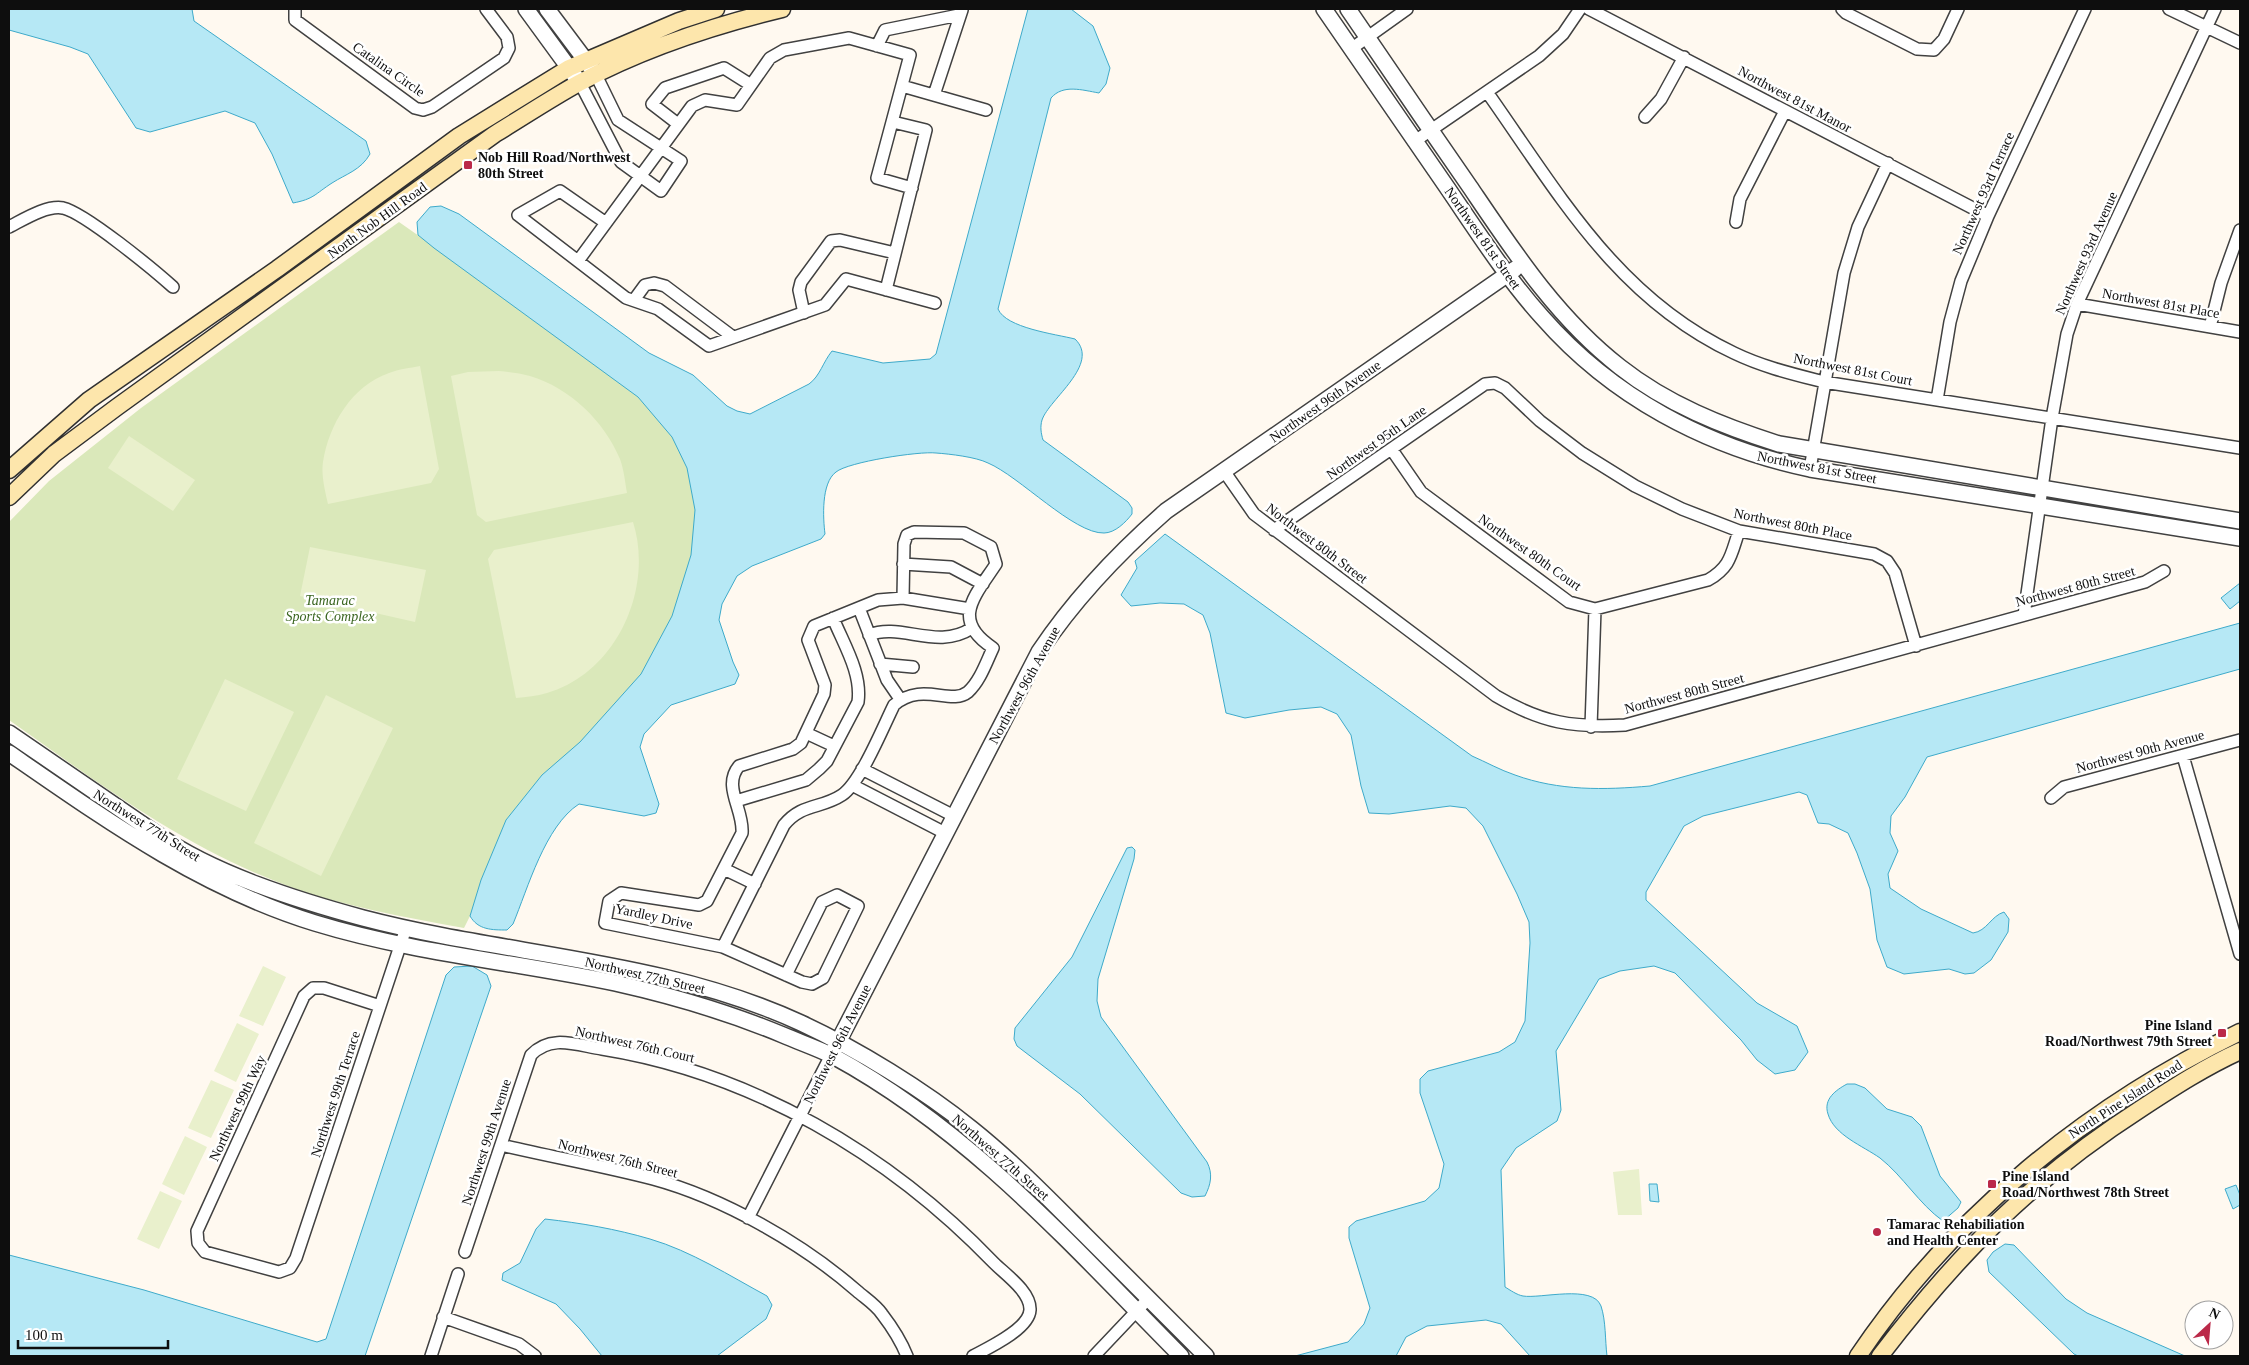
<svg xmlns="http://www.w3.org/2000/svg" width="2249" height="1365" viewBox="0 0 2249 1365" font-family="'Times New Roman',serif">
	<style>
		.green { fill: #dae8ba }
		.pitch { fill: #e9f0cc }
		.water { fill: #b6e8f5; stroke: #3eaaca }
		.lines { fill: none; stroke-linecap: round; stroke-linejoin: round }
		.minor-casing { stroke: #414141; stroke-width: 14 }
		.tertiary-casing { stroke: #414141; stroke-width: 18 }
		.secondary-casing { stroke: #303030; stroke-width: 19 }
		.minor { stroke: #fff; stroke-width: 11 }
		.tertiary { stroke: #fff; stroke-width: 15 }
		.secondary { stroke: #fde6ac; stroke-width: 16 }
		.poi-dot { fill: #bb2949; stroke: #fff; stroke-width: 2 }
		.labels { text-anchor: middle; stroke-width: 5; stroke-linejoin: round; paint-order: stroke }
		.street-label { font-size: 14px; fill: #0e0e0e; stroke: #fff }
		.poi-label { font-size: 14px; font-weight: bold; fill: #0e0e0e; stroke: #fff; text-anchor: start }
		.park-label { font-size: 14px; font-style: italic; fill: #3a6520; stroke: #fff }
	</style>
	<rect width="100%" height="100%" fill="#fff9f0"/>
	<path class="green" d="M399,222L586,353L643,396L677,438L696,478L699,549L671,633L470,916L464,928C405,917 345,907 288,886C185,848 98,783 9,720V522L49,481L141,408Z"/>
	<path class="pitch" d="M420,366L439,469L431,483L328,504C325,491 321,475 323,462C329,424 352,386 389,373C399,369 410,368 420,366Z
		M499,371C509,372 520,373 530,376C570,388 604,421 620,459C624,470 625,482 627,493L486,522L477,515L451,376L468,372Z
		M129,436L195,480L173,511L108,468Z
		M633,522C654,588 617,673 547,693C537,696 526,697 516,698L488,559L494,550Z
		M310,547L426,570L415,622L300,596Z
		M225,679L294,712L246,811L177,779Z
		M326,695L393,728L321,876L254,843Z
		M263,966L286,977L263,1026L239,1016Z
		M237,1023L259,1034L236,1082L214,1071Z
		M211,1080L234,1090L211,1138L188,1128Z
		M185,1136L207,1147L184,1195L162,1184Z
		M1639,1169L1642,1215H1618L1613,1172Z
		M160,1191L182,1201L159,1249L137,1239Z"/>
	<path class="water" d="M9,9H192L194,21L366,141L370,154C361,170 346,174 332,183C315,194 314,199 293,203L272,154L255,123L225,111L150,132L136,128L88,54L70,47L9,30Z
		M1028,9H1071L1093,26L1110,68L1106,84L1099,93C1082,90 1063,84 1051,98L998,309C1006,328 1055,334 1075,339C1101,364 1049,399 1042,420C1040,427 1041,433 1043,440L1128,502L1132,508V514C1126,522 1115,533 1104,533C1074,534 1019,476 988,463C976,457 950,454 936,453C919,451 848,462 836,472C821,483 823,518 825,534L821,539L752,566L737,576L722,604L719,620L733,662L739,675L735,684L671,705L644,734L640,747L659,804L656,813L644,816L579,804C545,826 528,888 513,924L507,930C492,930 478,930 470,916L481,880L506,820L542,775L580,742L641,674L672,616L691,555L695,510L687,468L672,437L638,397L434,248L418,235L417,222L430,207L441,206L459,214L649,353L693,375L727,406L737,411L750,414L809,384C820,376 823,362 832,351L883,363L930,359L936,354Z
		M1165,534L1472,756C1486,762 1500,770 1515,775C1559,791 1604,790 1650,786L2240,623V669L1927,757L1905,797L1891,816L1890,833L1898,851L1888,874L1890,888L1921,909L1973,933C1987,931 1991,916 2004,912L2009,919L2008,932L1991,960L1974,973L1965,974L1949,969L1904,974L1887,967L1877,940L1870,889L1857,853L1848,833L1829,824L1818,823L1807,795L1799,792L1703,816L1684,826L1646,892V900L1757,1003L1797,1026L1808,1052L1795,1070L1775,1074L1757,1060L1741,1040L1675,973L1654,966L1620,971L1599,979L1556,1051L1561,1110L1557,1121L1516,1148L1501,1170L1505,1287C1510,1290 1517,1295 1523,1296C1540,1299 1593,1284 1601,1306C1606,1321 1605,1340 1607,1356H1530L1501,1324L1486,1320L1427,1326L1406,1337L1396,1356H1295L1348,1342L1364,1324L1370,1308L1349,1238V1227L1356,1221L1425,1201L1439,1188L1444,1164L1420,1093V1079L1428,1071L1499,1052L1515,1042L1525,1021L1530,943L1529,922L1517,894L1483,826L1466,808L1450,806L1389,814L1369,813L1361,786L1351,735L1337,714L1321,707L1289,710L1245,718L1226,713L1210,633L1203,615L1184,604L1160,603L1131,606L1121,595L1137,568L1135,561Z
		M2240,583V601L2230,609L2221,598Z
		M1132,847L1135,850L1134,859L1098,979L1097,1001L1101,1017L1207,1162C1213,1174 1211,1184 1205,1196L1192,1197L1181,1193L1080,1094L1017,1046L1014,1039L1015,1028L1072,957L1127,848Z
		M472,966L487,975L491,986L365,1356H9V1255L144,1290L317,1342L326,1339L446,975L454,967Z
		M1847,1084H1855L1865,1088L1887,1109L1912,1117L1921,1126L1940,1176L1961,1202L1958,1208L1943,1221C1919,1204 1903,1176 1880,1158C1863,1146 1834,1135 1828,1114C1823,1099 1836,1090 1847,1084Z
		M1649,1184H1657L1659,1202L1650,1201Z
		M2236,1185L2240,1195V1205L2233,1209L2225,1189Z
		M545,1219C581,1223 616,1229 650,1239C691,1251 730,1276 767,1296L772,1305L766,1319L717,1356H602L580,1329L556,1304L502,1280L503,1273L520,1263L536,1229Z
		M2005,1244L2014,1245L2066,1299L2087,1313L2185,1356H2078L2074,1354L1989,1272L1987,1260L1993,1252Z"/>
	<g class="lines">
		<g class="minor-casing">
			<path id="minor" d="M295,9V20L415,108L423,110L432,107L504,58L509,48L507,37L486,9
				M1589,9L1988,216
				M1842,9L1846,13L1917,49L1934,50L1944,39L1958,9
				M2169,9L2240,43
				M877,46L885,30L959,15
				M1351,49L1407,9
				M580,83L621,162L661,191L681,161L618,120L596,75
				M902,86L986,110
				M1487,92C1559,194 1617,298 1734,353C1763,367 1793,374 1824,382L2240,448
				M934,95L962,10
				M1645,117L1661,99L1684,57
				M678,124L652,104L665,88L724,68L751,85
				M1415,141L1539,56L1563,34L1580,9
				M1736,222L1740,199L1785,111
				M606,223L560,191L518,215L626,298L658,309L709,346L825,305L846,279L935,303
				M9,227C23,220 46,205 63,208C85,213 154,270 173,287
				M578,261L692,106L705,100L737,105L770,58L784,50L849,38L910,55L877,178L912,188
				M886,290L926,130L893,122
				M634,300L645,285L654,283L665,286L733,337
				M2077,304L2240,332
				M804,313L799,290L801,282L831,241L840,240L895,253
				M2210,327L2221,283L2240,230
				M1937,400L1950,322L1961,281L1988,216L2085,9
				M1392,450L1421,492L1569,602L1595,609L1708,580C1731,567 1731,554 1739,531
				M1810,469L1844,273L1858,227L1888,163
				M1224,471L1254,514L1496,696C1542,723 1573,728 1625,725L2145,582L2164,571
				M1274,530L1485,384L1495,383L1505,388L1540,421L1582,453L1635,486L1682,509L1739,531L1874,554L1887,561L1895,573L1916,646
				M903,564L951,567L983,584
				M859,608L887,680L900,699
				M2024,615L2052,418L2067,334L2077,304L2215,9
				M869,635C901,622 937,651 972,628
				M880,664L913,667
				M1591,727L1595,609
				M806,733L834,746
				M2183,756L2240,954
				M862,769L954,816
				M852,785L945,833
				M2051,798L2064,787L2240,740
				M736,801L806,780L819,769L827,761L858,702C862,673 844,645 833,618
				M724,869L755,884
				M723,947L784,825C802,803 821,809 842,795C861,782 883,727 894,705C922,681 951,706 968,692C980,681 986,663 993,648C950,620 975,596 996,564L991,547L964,533L914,532L907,535L904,544L903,598
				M786,975L822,902L837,895L858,906L823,978L812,984L802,982L723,947L605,923L609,901L621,893L699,905L707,901L742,833C744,810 722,786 739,766L793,749L801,743L824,694L825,685L808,640L814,626L878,600L903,598L970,609
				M380,1006L324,988H313L304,996L197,1231L198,1243L205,1252L279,1272L290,1268L296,1258L406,928
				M501,1145C552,1157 603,1166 653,1179C723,1198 802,1243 857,1291C865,1298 876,1305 882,1314C892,1327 901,1341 907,1356
				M748,1218L831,1055
				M465,1252L531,1055C551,1034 576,1045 602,1049C752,1073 889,1154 994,1263C1005,1274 1031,1292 1030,1310C1029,1329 988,1348 973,1356
				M443,1317L519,1344L535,1356
				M431,1356L458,1274
				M1094,1356L1148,1299"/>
		</g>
		<g class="tertiary-casing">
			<path id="tertiary" d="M526,9L580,83
				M547,9L592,69
				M1324,9C1364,67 1404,125 1444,183C1475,228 1505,276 1542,317C1612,397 1706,447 1810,469L2240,538
				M1348,9C1388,68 1429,128 1470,187C1514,252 1557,318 1620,367C1667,404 1722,426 1779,444L2240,521
				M9,733C58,767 108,801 158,835C214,874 297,900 363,918C508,956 663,959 801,1023C857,1049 924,1090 972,1129C1012,1161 1047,1197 1083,1233C1124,1274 1165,1315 1206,1356
				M9,753C106,820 201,888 315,923C413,953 515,962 615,983C673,996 728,1012 783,1035C799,1042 817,1048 833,1056C971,1131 1072,1246 1181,1356
				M833,1052L1039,652C1075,598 1117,554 1166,511L1515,269"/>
		</g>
		<g class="secondary-casing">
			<path id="secondary" d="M9,470L89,400L277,269L459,136L569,68L679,21L716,9
				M9,497L54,454L117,407L495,134C523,117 550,99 579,83C642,49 712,26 782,9
				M1858,1356C1954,1214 2087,1107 2240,1032
				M1880,1356C1958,1254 2033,1178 2142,1108C2174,1087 2205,1067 2240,1051"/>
		</g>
		<use href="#minor" class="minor"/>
		<use href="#tertiary" class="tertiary"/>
		<use href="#secondary" class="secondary"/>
	</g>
	<g class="poi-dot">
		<rect x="463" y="160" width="10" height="10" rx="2.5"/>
		<rect x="2217" y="1028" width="10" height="10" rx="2.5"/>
		<rect x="1987" y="1179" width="10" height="10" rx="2.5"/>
		<circle cx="1877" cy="1232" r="5"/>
	</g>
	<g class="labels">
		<g class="street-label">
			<text transform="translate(389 69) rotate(35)" y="5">Catalina Circle</text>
			<text transform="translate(1795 99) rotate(28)" y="5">Northwest 81st Manor</text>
			<text transform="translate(1983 193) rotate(-66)" y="5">Northwest 93rd Terrace</text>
			<text transform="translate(377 220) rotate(-36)" y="5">North Nob Hill Road</text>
			<text transform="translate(1483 238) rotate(55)" y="5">Northwest 81st Street</text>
			<text transform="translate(2086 253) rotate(-66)" y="5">Northwest 93rd Avenue</text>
			<text transform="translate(2161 303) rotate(10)" y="5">Northwest 81st Place</text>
			<text transform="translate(1853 369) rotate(11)" y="5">Northwest 81st Court</text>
			<text transform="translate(1325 401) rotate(-35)" y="5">Northwest 96th Avenue</text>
			<text transform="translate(1376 442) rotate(-35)" y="5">Northwest 95th Lane</text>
			<text transform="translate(1817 467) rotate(11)" y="5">Northwest 81st Street</text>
			<text transform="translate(1793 524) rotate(11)" y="5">Northwest 80th Place</text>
			<text transform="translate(1317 543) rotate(37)" y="5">Northwest 80th Street</text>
			<text transform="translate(1530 552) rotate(35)" y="5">Northwest 80th Court</text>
			<text transform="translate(2075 586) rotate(-15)" y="5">Northwest 80th Street</text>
			<text transform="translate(1024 685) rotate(-61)" y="5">Northwest 96th Avenue</text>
			<text transform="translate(1684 693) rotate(-15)" y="5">Northwest 80th Street</text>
			<text transform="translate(2140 751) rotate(-15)" y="5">Northwest 90th Avenue</text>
			<text transform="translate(147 825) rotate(32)" y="5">Northwest 77th Street</text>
			<text transform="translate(654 916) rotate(12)" y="5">Yardley Drive</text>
			<text transform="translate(645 975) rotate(13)" y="5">Northwest 77th Street</text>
			<text transform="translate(635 1044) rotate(13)" y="5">Northwest 76th Court</text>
			<text transform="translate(837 1044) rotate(-63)" y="5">Northwest 96th Avenue</text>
			<text transform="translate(335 1094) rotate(-72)" y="5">Northwest 99th Terrace</text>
			<text transform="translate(2125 1099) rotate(-33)" y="5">North Pine Island Road</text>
			<text transform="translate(237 1108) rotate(-65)" y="5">Northwest 99th Way</text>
			<text transform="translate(486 1142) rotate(-72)" y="5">Northwest 99th Avenue</text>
			<text transform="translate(1001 1157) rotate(41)" y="5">Northwest 77th Street</text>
			<text transform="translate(618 1158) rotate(14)" y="5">Northwest 76th Street</text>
		</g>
		<g class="poi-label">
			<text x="478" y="162">Nob Hill Road/Northwest<tspan x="478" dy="16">80th Street</tspan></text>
			<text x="2212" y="1030" text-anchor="end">Pine Island<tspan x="2212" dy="16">Road/Northwest 79th Street</tspan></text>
			<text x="2002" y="1181">Pine Island<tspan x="2002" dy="16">Road/Northwest 78th Street</tspan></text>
			<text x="1887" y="1229">Tamarac Rehabiliation<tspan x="1887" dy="16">and Health Center</tspan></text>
		</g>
		<g class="park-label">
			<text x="330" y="605">Tamarac<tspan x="330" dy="16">Sports Complex</tspan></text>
		</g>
	</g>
	<rect width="2249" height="1365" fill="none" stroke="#0e0e0e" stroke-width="20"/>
	<g transform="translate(2209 1325) rotate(26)"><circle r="24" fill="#ffffff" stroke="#9f9f9f"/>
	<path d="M0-4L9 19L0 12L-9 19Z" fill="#bb2949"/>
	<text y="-8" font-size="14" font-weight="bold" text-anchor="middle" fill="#0e0e0e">N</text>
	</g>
	<path d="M18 1340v8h150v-8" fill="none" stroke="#0e0e0e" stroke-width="2.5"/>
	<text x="25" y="1340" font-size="15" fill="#0e0e0e" stroke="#ffffff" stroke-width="4" paint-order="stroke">100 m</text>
</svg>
